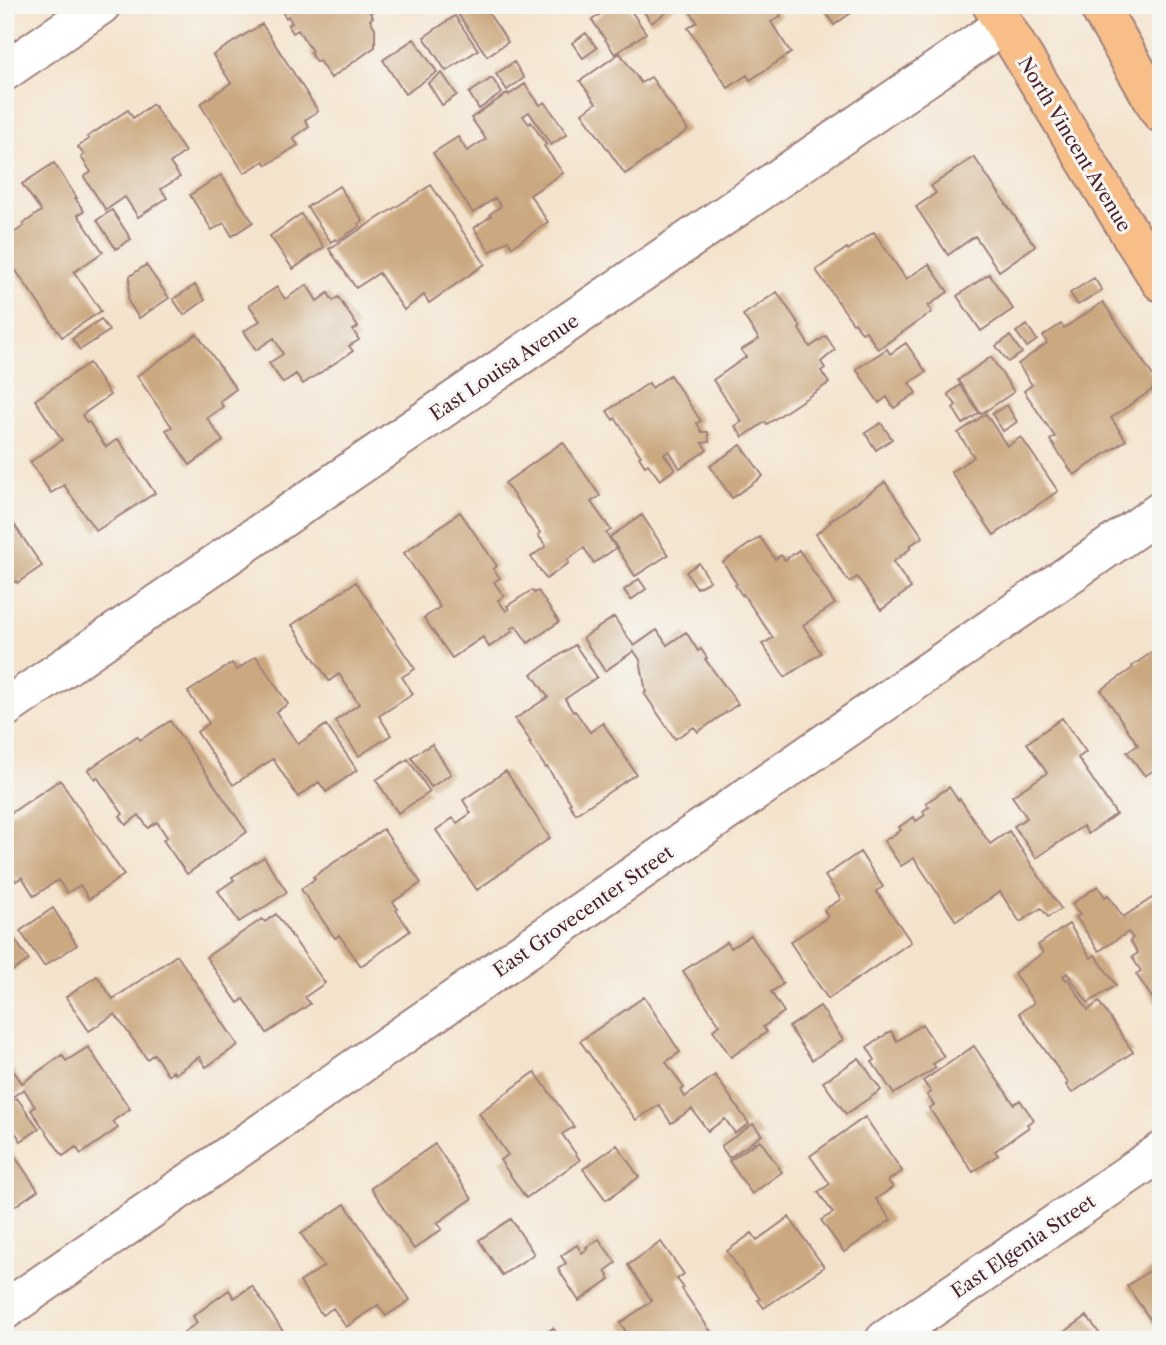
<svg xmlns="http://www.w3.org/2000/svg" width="1166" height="1345" viewBox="0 0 1166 1345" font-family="'Libre Caslon Text',serif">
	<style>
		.building { fill: #cba87f }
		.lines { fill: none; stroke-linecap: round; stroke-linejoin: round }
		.street-casing { stroke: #9f817c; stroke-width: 42 }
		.primary-casing { stroke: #9f817c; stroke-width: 42 }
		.street { stroke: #fff; stroke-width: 38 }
		.primary { stroke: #f7be87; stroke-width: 38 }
		.labels { text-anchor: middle; stroke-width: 6; stroke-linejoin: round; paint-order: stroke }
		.street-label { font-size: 19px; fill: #4a1f2b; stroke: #f6f6f2 }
	</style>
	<rect width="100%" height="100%" fill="#f6f6f2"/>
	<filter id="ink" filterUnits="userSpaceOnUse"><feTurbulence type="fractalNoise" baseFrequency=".0143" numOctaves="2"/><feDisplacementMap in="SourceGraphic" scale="14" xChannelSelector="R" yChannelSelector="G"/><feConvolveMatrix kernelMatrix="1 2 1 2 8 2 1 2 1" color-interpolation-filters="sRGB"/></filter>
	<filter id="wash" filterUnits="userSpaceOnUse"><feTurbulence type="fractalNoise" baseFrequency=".00686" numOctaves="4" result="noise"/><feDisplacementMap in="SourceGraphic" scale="28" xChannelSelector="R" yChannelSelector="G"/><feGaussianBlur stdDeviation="1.57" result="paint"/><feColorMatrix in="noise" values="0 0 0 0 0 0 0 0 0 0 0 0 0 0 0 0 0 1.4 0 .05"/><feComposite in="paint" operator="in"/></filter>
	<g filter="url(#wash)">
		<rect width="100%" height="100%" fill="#f4e3cc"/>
		<g id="blocks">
			<path class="building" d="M281,5H381L370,13L373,17L370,20L375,28V47L331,78L319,61L316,62L310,53L312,51L298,30L293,33L288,25L292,23L288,16L286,18L279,7Z
				M443,5H469L459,11L451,9L448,12Z
				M471,5H483L508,42L487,56L458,14Z
				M613,5H627L646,33L615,54L592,20Z
				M640,5H677L651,23Z
				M689,5H774L781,16L771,22L791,53L750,80L747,75L728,88L688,28L697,22L687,7Z
				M821,5H862L834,25Z
				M455,16L478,50L446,71L424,37Z
				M262,24L318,111L305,120L309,127L293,138L298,145L267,165L264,161L244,173L200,104L231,83L213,55Z
				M586,33L597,48L583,58L572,43Z
				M414,39L437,72L405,94L383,60Z
				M620,53L641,83L651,77L688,130L625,174L582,113L596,103L580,81Z
				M514,62L524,78L507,90L496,74Z
				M442,73L457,95L442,105L428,83Z
				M492,78L502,93L479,109L469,93Z
				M525,84L540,105L545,102L567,134L551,145L529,112L523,116L529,124L531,122L546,144L544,146L563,173L530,195L548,222L512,247L508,240L490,252L474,228L491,216L490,214L501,206L495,198L473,213L433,153L458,137L467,151L486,139L471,118L508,93L509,95Z
				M153,104L185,152L170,163L180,177L161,189L167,198L138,217L125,197L106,210L84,177L91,172L81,157L84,155L78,147L89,139L87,137L128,110L133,118Z
				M974,157L1035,246L999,271L975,236L948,255L916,207L936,193L931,186Z
				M54,163L77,198H75L84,211L78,215L103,252L74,272L101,311L62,337L5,255V239L24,226L23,224L41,211L22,184Z
				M221,175L253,222L232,236L224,223L212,230L190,195Z
				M431,185L485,264L429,303L424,295L404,310L379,273L356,288L329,249Z
				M339,186L363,221L358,224L360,226L337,241L335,239L331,242L307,207Z
				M112,210L131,239L116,249L97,220Z
				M301,214L324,247L293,269L270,236Z
				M874,232L906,279L929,264L948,292L928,306L932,312L878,349L866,331L862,333L855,322L853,323L816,270L847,248L848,250Z
				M146,265L169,298L139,318L128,301L130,276Z
				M989,274L1013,309L981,331L957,296Z
				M1094,278L1102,290L1078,305L1070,293Z
				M195,285L205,300L184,315L173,299Z
				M307,285L317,301L328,293L333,301L338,297L358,327L353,330L359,340L349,346L353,351L303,384L296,374L283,383L269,363L283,354L274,338L256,350L244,331L260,321L249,305L277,287L285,299Z
				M777,292L801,327L799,329L810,347L826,336L835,350L821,362L825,368L821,371L829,383L767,424L765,422L743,437L735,426L742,422L713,380L746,357L741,350L759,339L743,315Z
				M1103,302L1159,385L1111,418L1126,440L1074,475L1050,440L1055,437L1024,391L1032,385L1018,364L1047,343L1043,336L1061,324L1064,328Z
				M101,319L109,331L80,350L72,339Z
				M1027,325L1037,340L1027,347L1016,332Z
				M197,334L236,389L220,401L223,407L207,418L223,441L190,465L166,430L172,427L137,376Z
				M1010,336L1022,353L1008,362L996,346Z
				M906,343L926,372L909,383L916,393L894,408L887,397L879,403L856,369L887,349L890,354Z
				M991,357L1014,392L981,414L958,380Z
				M89,363L110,395L82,415L87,423L89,422L106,447L118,439L155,493L96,531L64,485L51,493L30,462L62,440L35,400Z
				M670,375L701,421L697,423L702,432H708L709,442L702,443L707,450L680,468L669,451L664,454L675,469L660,480L648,464L645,466L639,457L641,456L615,418L613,420L607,411L649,383L652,388Z
				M960,385L979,413L963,424L953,408L956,405L948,394Z
				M1007,405L1017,422L1003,431L992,414Z
				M986,414L1007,446L1021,437L1058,491L994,535L951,472L974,457L958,433Z
				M881,423L892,439L876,450L865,433Z
				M563,442L600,496L591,502L611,530L606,533L616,548L594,563L584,548L567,560L569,563L546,579L531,557L546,546L538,535L540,533L505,483Z
				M741,445L763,476L732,498L710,466Z
				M885,482L923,537L909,546L911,548L893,562L911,588L881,610L857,577L849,582L816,534L831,522L830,521Z
				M5,511L42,566L17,583L16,581L5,589Z
				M460,512L497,566L493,569L500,578L494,582L504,596L498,600L506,611L509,609L507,606L532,590L534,593L538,591L559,622L528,643L516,626L511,629L513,631L489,647L483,637L452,658L424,618L440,607L404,553Z
				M642,515L668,555L635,576L610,537Z
				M760,537L775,559L781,555L785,560L799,550L835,604L803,625L821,653L785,677L762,644L773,638L743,594L742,595L735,585L737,584L723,562Z
				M699,563L710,581L697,588L686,572Z
				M639,579L646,589L631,600L624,590Z
				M356,582L415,669L402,677L413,694L379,716L391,735L359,756L335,721L359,704L339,674L329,681L292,625Z
				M614,617L634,646L657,630L667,645L686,632L698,651L701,649L707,658L705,659L738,704L698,732L694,727L675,739L644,693L646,692L640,660L634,651L605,671L583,638Z
				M575,645L597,677L565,699L573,712L575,711L590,732L603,723L636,774L576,814L569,804L571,803L547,767L546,768L529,743L531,742L515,719L548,697L532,674Z
				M1158,648L1161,652V765L1145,776L1127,752L1138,745L1101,690L1133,668L1132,666Z
				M256,656L288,704L276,712L298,744L326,725L357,770L326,792L319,782L298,797L273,759L233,785L197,732L209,723L188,692L232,663L237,670Z
				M1062,718L1086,752L1078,758L1116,814L1088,834L1083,826L1036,858L1014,826L1027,818L1012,796L1047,773L1027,743Z
				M170,721L247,832L187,874L163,840L167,837L157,822L148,828L139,815L126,825L120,816L123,814L97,777L95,779L88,770L137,736L140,740Z
				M432,744L451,774L431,787L411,757Z
				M408,759L430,792L398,813L376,780Z
				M506,771L550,838L477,890L436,830L453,818L457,823L471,813L463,800Z
				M60,780L124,875L89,899L80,885L67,893L58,880L34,896L22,877L16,881L5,865V834L9,832L5,826V817Z
				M949,787L958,800L960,799L990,844L1009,831L1061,909L1048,917L1041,908L1020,922L1000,892L956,921L914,858L901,866L884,841L901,830L899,827L914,817L916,821L925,815L923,811L929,807L926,803Z
				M383,829L421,883L393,902L398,909L396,910L410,931L361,966L339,935L335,938L301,889L315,879L313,877Z
				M860,852L883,887L876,891L911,942L828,999L790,942L828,917L824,910L841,899L825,876Z
				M264,857L287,892L257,912L256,911L239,922L218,891L234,880L232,877Z
				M1098,886L1105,897L1108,895L1123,917L1161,892V1011L1136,974L1141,971L1132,957L1138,953L1130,941L1133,938L1128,932L1099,951L1076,917L1080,915L1072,904Z
				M53,908L77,945L44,966L20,931Z
				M276,914L325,983L305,997L310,1004L267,1033L244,999L238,1003L206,957L262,919L265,922Z
				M1069,924L1091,958L1095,955L1116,985L1088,1003L1067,973L1063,976L1066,980L1068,979L1088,1010L1099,1002L1133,1052L1072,1093L1066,1085L1068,1083L1019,1013L1034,1003L1014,973L1043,953L1038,945Z
				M5,925L29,960L5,976Z
				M751,935L783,984L771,992L784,1012L763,1027L767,1032L731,1057L713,1030L720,1025L683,971L727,942L731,948Z
				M177,955L238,1045L206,1067L199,1057L175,1074L173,1071L168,1075L154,1054L147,1059L115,1014L89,1031L66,997L97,976L113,999Z
				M644,997L680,1052L666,1062L684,1088L681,1090L685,1097L715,1075L749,1124L735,1133L725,1119L708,1131L692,1109L671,1123L659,1105L636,1120L580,1041Z
				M820,1006L843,1040L812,1060L789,1027Z
				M922,1024L944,1057L933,1064L936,1068L894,1094L872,1062L875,1060L867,1047L891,1031L897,1041Z
				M974,1046L1014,1104L1020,1100L1034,1120L1027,1124L1029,1127L995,1151L998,1155L973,1172L929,1108L934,1105L927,1095L931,1092L923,1081Z
				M88,1047L130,1109L113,1121L118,1128L81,1154L76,1147L63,1156L31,1110L35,1107L24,1089L5,1102V1059L22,1083L62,1055L66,1061Z
				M859,1058L881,1090L846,1114L823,1082Z
				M535,1072L574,1127L562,1134L580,1160L526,1198L500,1160L508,1155L479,1113Z
				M17,1098L39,1129L21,1141L5,1117V1106Z
				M865,1117L902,1171L888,1181L893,1187L876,1199L891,1220L844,1252L821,1220L833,1213L818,1192L830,1184L810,1156Z
				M753,1124L762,1135L729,1158L721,1146Z
				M760,1140L782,1172L752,1194L729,1161Z
				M5,1142L38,1190L5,1213Z
				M435,1144L472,1199L437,1223L442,1229L414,1249L371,1188Z
				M617,1145L639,1177L606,1200L583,1169Z
				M345,1204L410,1300L386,1316L378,1305L346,1327L333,1308L322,1315L300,1282L324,1266L301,1234Z
				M789,1217L824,1267L764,1308L758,1300L760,1299L727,1251L752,1233L757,1240Z
				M511,1219L534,1254L502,1275L479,1240Z
				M599,1239L616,1263L605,1271L610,1279L579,1301L558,1269L566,1263L561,1256L577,1245L582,1253L587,1249L586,1247Z
				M661,1242L684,1274L677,1279L684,1288L682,1289L715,1338L712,1340H632L620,1323L652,1301L628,1265Z
				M1159,1264L1161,1266V1335L1127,1286Z
				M252,1286L289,1340H189L184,1332L197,1323L193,1316L229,1290L234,1298Z
				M1087,1316L1104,1340H1053Z
				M553,1328L561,1340H536Z
				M340,1331L346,1340H328Z"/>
		</g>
	</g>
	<g filter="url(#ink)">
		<use href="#blocks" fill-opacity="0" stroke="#9f817c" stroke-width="2"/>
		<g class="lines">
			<g class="street-casing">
				<path id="street" d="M5,71L101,5
					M5,708L1003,25
					M5,1310L1161,511
					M885,1340L1161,1152"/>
			</g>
			<g class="primary-casing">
				<path id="primary" d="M992,5L1134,240L1161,282
					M1098,5L1161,113"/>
			</g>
			<use href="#street" class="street"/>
			<use href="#primary" class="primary"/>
		</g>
	</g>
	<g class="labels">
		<g class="street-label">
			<text transform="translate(1075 144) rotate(59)" y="7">North Vincent Avenue</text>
			<text transform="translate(504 367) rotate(-34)" y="7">East Louisa Avenue</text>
			<text transform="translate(583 911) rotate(-35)" y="7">East Grovecenter Street</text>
			<text transform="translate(1023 1246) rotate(-34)" y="7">East Elgenia Street</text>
		</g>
	</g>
	<rect width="1166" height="1345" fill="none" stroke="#f6f6f2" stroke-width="28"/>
</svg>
